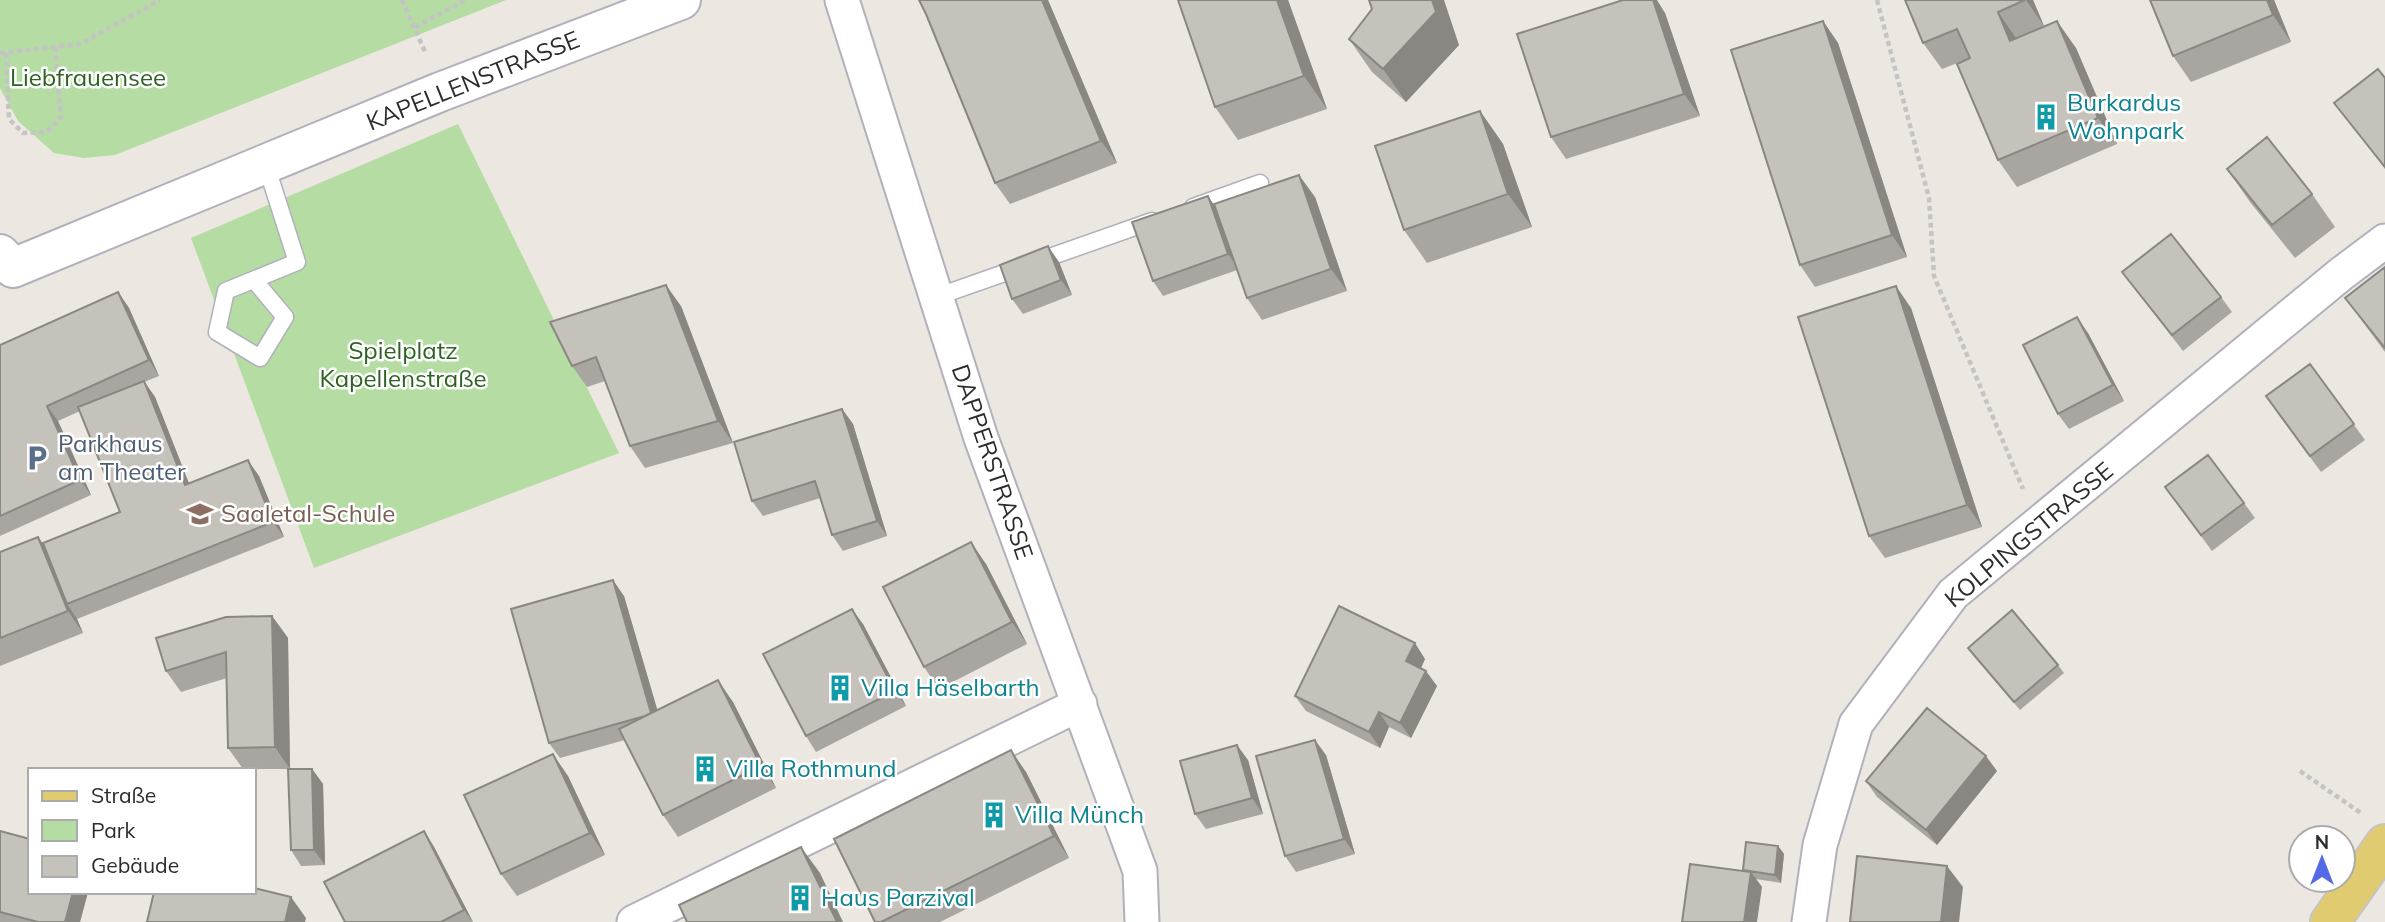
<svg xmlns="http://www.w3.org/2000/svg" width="2385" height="922" viewBox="0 0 2385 922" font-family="Mulish,sans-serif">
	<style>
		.green { fill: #b4dca3 }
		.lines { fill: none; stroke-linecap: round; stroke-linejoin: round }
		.lane-casing { stroke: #b0b1bb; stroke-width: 19 }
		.street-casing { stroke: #b0b1bb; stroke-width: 37 }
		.secondary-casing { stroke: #b0b1bb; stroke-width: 42 }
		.primary-casing { stroke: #c4c4c4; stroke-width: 42 }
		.path { stroke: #c4c4c4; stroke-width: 4.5; stroke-dasharray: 5 3.5; stroke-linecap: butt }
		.lane { stroke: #fff; stroke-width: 16 }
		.street { stroke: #fff; stroke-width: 33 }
		.secondary { stroke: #fff; stroke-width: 38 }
		.primary { stroke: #e1cb70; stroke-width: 38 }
		.wall { fill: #a9a6a1 }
		.shaded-wall { fill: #8a8783 }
		.building { fill: #c5c1bb; stroke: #8a8783; stroke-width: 2 }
		.labels { text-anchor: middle; stroke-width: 5; stroke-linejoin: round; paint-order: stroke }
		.park-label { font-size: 24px; fill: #2e6223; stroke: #fff }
		.street-label { font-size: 24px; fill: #2c2c2c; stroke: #fff }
		.culture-label { font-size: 24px; fill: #0d838f; stroke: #fff; text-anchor: start }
		.service-label { font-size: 24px; fill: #4e5e75; stroke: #fff; text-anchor: start }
		.education-label { font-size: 24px; fill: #785e54; stroke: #fff; text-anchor: start }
	</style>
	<rect width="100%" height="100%" fill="#ece7e0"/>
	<path class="green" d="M0,0H506L115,155L84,158L54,153L18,121L0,88Z
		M458,124L619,453L314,568L191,238Z"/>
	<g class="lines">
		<g class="lane-casing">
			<path id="lane" d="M1193,207L1260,183
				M254,280L285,317L260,358L217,332L226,291L297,262L266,165
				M936,297L1152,221"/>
		</g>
		<g class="street-casing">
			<path id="street" d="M842,0L981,438L1140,871L1142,922
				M634,922L1080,704
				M1809,922L1820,845L1856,724L1953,594L2341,274L2385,241"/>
		</g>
		<g class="secondary-casing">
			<path id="secondary" d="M0,254L13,268L440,92L681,0"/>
		</g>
		<g class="primary-casing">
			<path id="primary" d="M2330,922L2385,844"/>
		</g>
		<path class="path" d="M402,0L426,54
			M1877,0L1929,198L1934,276L2023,489
			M415,27L466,0
			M0,53L80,44L160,0
			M6,53L9,119L23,133L47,132L61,117L55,46
			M2300,771L2361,813"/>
		<use href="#lane" class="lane"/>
		<use href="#street" class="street"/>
		<use href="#secondary" class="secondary"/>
		<use href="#primary" class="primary"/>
	</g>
	<path class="wall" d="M1048,0L1117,163L1010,204L995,183Z
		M1288,0L1327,109L1238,140L1215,107Z
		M1905,0H2033L2044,26L2076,48L2117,144L2017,187L1998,160L1970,58L1942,69L1923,43Z
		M2274,0L2291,42L2191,82L2173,56Z
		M1372,9L1459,45L1406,102L1372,72L1349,39Z
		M1665,13L1700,116L1566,159L1551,137Z
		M1823,21L1838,43L1907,257L1815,287L1800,265Z
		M2385,78V169L2334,103Z
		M1480,111L1503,144L1532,227L1427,263L1404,230Z
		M2227,169L2312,194L2335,227L2295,258L2250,202Z
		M1208,196L1215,207L1315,197L1347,291L1262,320L1247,298L1237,270L1163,296L1153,281Z
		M1059,262L1072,295L1023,314L1012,299Z
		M2385,267V352L2345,298Z
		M2122,272L2221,297L2232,312L2183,351Z
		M118,292L129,308L159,376L144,382L155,397L189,484L259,476L284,537L77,619L83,633L0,666V552L43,543L120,512L80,411L58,421L91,495L0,536V345Z
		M681,306L733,443L645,468L630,446L605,381L587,387L572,366Z
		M1911,308L1982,527L1885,558L1869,536Z
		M2088,333L2124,401L2069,429L2058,414Z
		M2310,364L2365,440L2321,472L2277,412Z
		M842,409L853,424L887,536L843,551L832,535L820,498L763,516L752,501Z
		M2165,487L2244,503L2255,518L2212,551Z
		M986,564L1027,644L939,689L924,667Z
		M624,596L657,710L733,702L776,788L678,837L663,815L625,740L560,758L549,743Z
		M272,616L288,638L290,769H243L228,748L227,678L181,692L166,671Z
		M863,624L906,706L816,752L806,736Z
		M1968,648L2058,665L2064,673L2020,710Z
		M1425,659L1421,668L1437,686L1411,738L1389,727L1380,748L1306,711L1295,696Z
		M1326,755L1355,854L1296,872L1285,856Z
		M1248,760L1263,814L1206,829L1195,814Z
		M312,769L323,784L325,865L301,866L291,850Z
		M1997,771L1937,845L1877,797L1866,781Z
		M1026,772L1069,858L940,922H875Z
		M568,776L605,855L517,896L501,874Z
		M0,831L30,892H88L80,922H0Z
		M424,831L434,847L473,922H345Z
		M1778,846L1784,854L1781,883L1756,879L1762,887L1743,871Z"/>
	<path class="shaded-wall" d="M1042,0H1048L1117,163L1101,141Z
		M1277,0H1288L1327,109L1304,76Z
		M1432,0H1444L1459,45L1406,102L1383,69Z
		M1653,0H1657L1665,13L1700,116L1684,94Z
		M2026,0H2033L2044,26Z
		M2267,0H2274L2291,42L2273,15Z
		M1998,12L2016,38L2010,41Z
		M1823,21L1838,43L1907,257L1892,235Z
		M2057,21L2076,48L2117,144L2098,118Z
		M1480,111L1503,144L1532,227L1508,194Z
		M1299,175L1315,197L1347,291L1331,269Z
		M1208,196L1218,211L1239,269L1228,254Z
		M1048,246L1059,262L1072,295L1061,280Z
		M666,285L681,306L733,443L718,421Z
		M1896,286L1911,308L1982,527L1967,505Z
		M118,292L129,308L159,376L149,360Z
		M2077,317L2088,333L2124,401L2113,385Z
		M144,381L155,397L196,501L185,485Z
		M47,406L58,421L91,495L80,480Z
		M842,409L853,424L887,536L877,521Z
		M248,460L259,476L284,537L273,522Z
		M38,537L54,559L67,604L77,619L83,633L68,611Z
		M971,542L986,564L1027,644L1012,622Z
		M613,580L624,596L663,729L652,714Z
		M852,609L863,624L906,706L895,691Z
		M272,616L288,638L290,769L275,747Z
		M1415,643L1425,659L1417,677L1406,661Z
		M1426,671L1437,686L1411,738L1400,723Z
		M718,680L733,702L776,788L761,766Z
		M1379,712L1389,727L1380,748L1369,732Z
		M1315,740L1326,755L1355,854L1344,839Z
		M1237,745L1248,760L1263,814L1252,798Z
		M1011,750L1026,772L1069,858L1054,836Z
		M553,754L568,776L605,855L590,833Z
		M1986,756L1997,771L1937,845L1926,830Z
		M312,769L323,784L325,865L314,850Z
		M424,831L434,847L473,922L464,910Z
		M1778,846L1784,854L1781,883L1775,875Z
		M801,847L820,873L843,922H837Z
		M1947,866L1963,887L1959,922H1941Z
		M1751,872L1762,887L1757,922H1744Z
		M73,892H88L80,922H65Z
		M291,897L306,918L305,922H285Z"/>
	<path class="building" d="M919,0H1042L1101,141L995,183L926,14Z
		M1178,0H1277L1304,76L1215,107Z
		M1369,0H1432L1436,12L1383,69L1349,39L1372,9Z
		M1623,0H1653L1684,94L1551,137L1517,34Z
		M1905,0H2025L1998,12L2010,41L2057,21L2098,118L1998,160L1957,64L1970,58L1957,29L1923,43Z
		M2150,0H2267L2273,15L2173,56Z
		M1823,21L1892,235L1800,265L1731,50Z
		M2378,69L2385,78V167L2334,103Z
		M1480,111L1508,194L1404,230L1375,146Z
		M2267,137L2312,194L2272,225L2227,169Z
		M1299,175L1331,269L1247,298L1214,204Z
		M1208,196L1228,254L1153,281L1132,222Z
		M2171,234L2221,297L2172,335L2122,272Z
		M1048,246L1061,280L1012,299L1000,265Z
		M2385,267V348L2345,298Z
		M666,285L718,421L630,446L596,357L572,366L550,322Z
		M1896,286L1967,505L1869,536L1798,317Z
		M118,292L149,360L47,406L80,480L0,516V345Z
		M2077,317L2113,385L2058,414L2023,345Z
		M2310,364L2354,424L2310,456L2266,396Z
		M144,381L185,485L248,460L273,522L67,604L43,543L120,512L78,407Z
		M842,409L877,521L832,535L815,481L752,501L734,442Z
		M2208,455L2244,503L2201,535L2165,487Z
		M38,537L68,611L0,638V552Z
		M971,542L1012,622L924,667L883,587Z
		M613,580L651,713L645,716L549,743L511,609Z
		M1339,606L1415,643L1406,661L1426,671L1400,723L1379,712L1369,732L1295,696Z
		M852,609L895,691L806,736L763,654Z
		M2012,610L2058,665L2014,702L1968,648Z
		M272,616L275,747L228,748L226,652L166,671L156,638L226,617Z
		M718,680L761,766L663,815L619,729Z
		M1927,708L1986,756L1926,830L1866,781Z
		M1315,740L1344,839L1285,856L1256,756Z
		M1237,745L1252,798L1195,814L1180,761Z
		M1011,750L1054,836L881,922H875L834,839Z
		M553,754L590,833L501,874L464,795Z
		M288,769H312L314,850H291Z
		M0,831L30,839V892H73L65,922H38L0,912Z
		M424,831L464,910L441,922H345L324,882Z
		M1746,842L1778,846L1775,875L1743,870Z
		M801,847L837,922H687L679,905Z
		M1857,856L1947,866L1941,922H1850Z
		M1690,864L1751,872L1744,922H1682Z
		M254,888L291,897L285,922H147L154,892H254Z"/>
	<defs>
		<g id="building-bare" transform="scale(2.1)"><path d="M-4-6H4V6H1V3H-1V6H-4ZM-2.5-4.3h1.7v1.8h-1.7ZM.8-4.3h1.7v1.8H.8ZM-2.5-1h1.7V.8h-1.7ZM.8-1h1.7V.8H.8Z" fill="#0f9aa8" stroke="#fff" stroke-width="2.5" paint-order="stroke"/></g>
		<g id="parking-bare" transform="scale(2.1)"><path d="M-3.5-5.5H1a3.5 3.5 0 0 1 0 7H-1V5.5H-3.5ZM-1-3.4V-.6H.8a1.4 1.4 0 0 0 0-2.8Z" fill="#5c6f8a" stroke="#fff" stroke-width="2.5" paint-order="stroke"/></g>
		<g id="school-bare" transform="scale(2.1)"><path d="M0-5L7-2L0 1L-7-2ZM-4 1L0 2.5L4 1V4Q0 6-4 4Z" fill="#8d6e63" stroke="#fff" stroke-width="2.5" paint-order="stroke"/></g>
	</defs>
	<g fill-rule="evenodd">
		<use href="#building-bare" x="2046" y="117"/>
		<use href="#parking-bare" x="37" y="458"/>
		<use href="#school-bare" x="200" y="514"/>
		<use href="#building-bare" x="840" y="688"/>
		<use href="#building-bare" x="705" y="769"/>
		<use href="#building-bare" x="994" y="815"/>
		<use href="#building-bare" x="800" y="898"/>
	</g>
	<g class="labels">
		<g class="park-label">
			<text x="88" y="86">Liebfrauensee</text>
			<text x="403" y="359">Spielplatz<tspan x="403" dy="28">Kapellenstraße</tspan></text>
		</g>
		<g class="street-label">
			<text transform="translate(473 81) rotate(-22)" y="8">KAPELLENSTRASSE</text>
			<text transform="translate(992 462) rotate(71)" y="8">DAPPERSTRASSE</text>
			<text transform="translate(2029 535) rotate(-40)" y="8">KOLPINGSTRASSE</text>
		</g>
		<g class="culture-label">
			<text x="2067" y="111">Burkardus<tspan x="2067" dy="28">Wohnpark</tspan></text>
			<text x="861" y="696">Villa Häselbarth</text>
			<text x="726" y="777">Villa Rothmund</text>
			<text x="1015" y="823">Villa Münch</text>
			<text x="821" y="906">Haus Parzival</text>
		</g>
		<g class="service-label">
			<text x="58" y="452">Parkhaus<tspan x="58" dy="28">am Theater</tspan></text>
		</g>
		<g class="education-label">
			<text x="221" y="522">Saaletal-Schule</text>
		</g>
	</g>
	<rect x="28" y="768" width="228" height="126" fill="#ffffff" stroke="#ababab" stroke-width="2"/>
	<rect x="42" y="791" width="35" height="10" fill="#e1cb70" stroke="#ababab" stroke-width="2"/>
	<text x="91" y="803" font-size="21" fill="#2c2c2c">Straße</text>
	<rect x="42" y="820" width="35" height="21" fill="#b4dca3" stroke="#ababab" stroke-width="2"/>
	<text x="91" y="838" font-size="21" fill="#2c2c2c">Park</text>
	<rect x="42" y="856" width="35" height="21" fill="#c5c1bb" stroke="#ababab" stroke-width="2"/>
	<text x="91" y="873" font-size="21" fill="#2c2c2c">Gebäude</text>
	<g transform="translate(2322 859)"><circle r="33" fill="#ffffff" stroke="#ababab" stroke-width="2"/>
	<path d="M0-5L12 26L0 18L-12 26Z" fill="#5369e6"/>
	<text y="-10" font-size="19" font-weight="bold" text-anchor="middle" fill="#2c2c2c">N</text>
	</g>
</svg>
